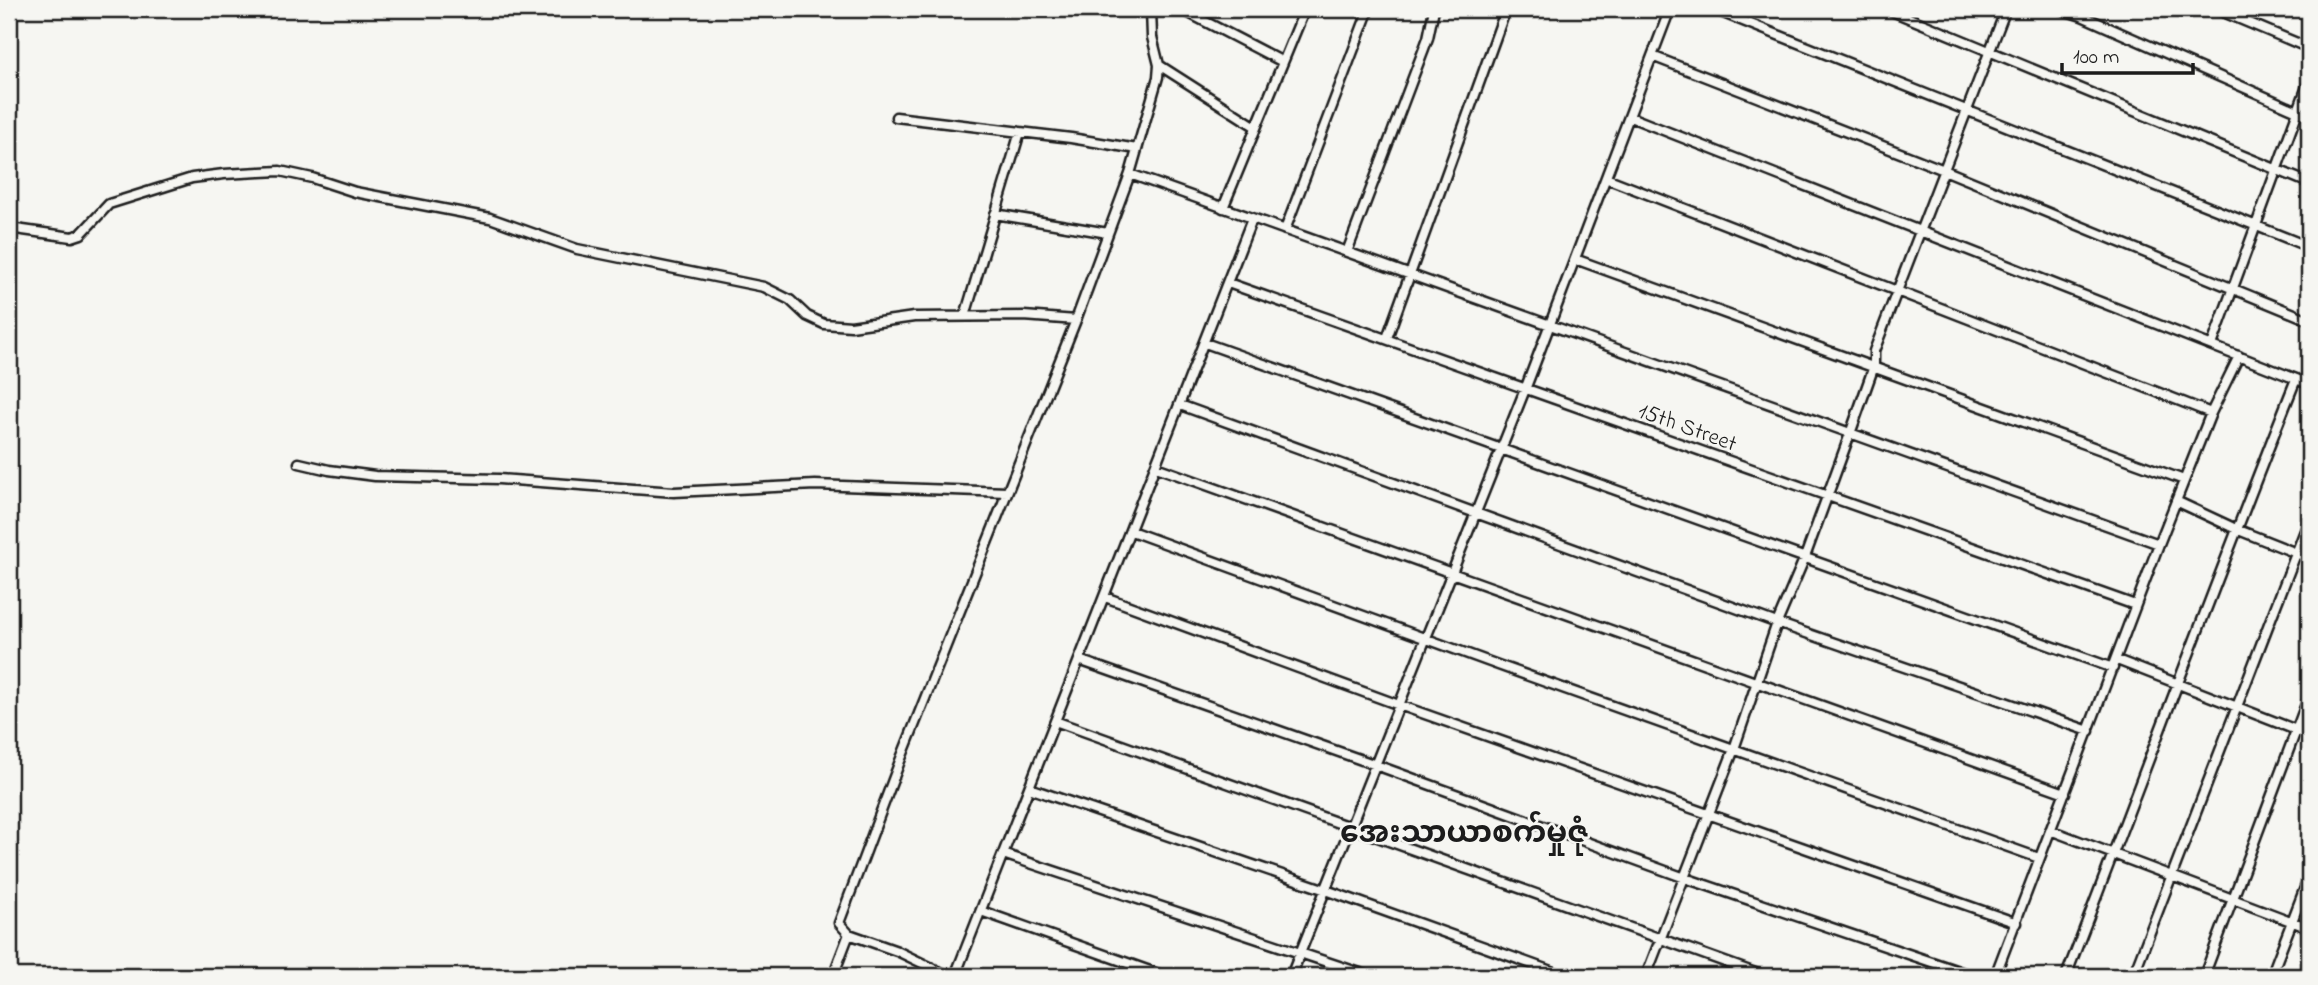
<svg xmlns="http://www.w3.org/2000/svg" width="2318" height="985" viewBox="0 0 2318 985" font-family="'Indie Flower','Noto Sans Myanmar',sans-serif">
	<style>
		.lines { fill: none; stroke-linecap: round; stroke-linejoin: round }
		.street-casing { stroke: #1c1c1c; stroke-width: 13 }
		.street { stroke: #f6f6f2; stroke-width: 8 }
		.labels { text-anchor: middle; stroke-width: 5; stroke-linejoin: round; paint-order: stroke }
		.street-label { font-size: 23px; fill: #1c1c1c; stroke: #f6f6f2 }
		.district-label { font-size: 30px; font-weight: bold; fill: #1c1c1c; stroke: #f6f6f2 }
	</style>
	<rect width="100%" height="100%" fill="#f6f6f2"/>
	<filter id="ink" filterUnits="userSpaceOnUse"><feTurbulence type="fractalNoise" baseFrequency=".0143" numOctaves="2"/><feDisplacementMap in="SourceGraphic" scale="14" xChannelSelector="R" yChannelSelector="G"/><feConvolveMatrix kernelMatrix="1 2 1 2 8 2 1 2 1" color-interpolation-filters="sRGB"/></filter>
	<g filter="url(#ink)">
		<g class="lines">
			<g class="street-casing">
				<path id="street" d="M1181,9L1283,62
					M1713,9L2309,247
					M1887,9L2309,183
					M2060,9L2082,16L2309,116
					M2216,9L2309,48
					M1652,56L1944,170L2309,320
					M1159,65L1256,127
					M896,117L1071,138L1137,149
					M1630,117L2309,384
					M1130,174L2159,544
					M1606,178L2211,413
					M1223,208L1305,9
					M995,214L1108,233
					M9,228L72,237L81,234L109,204L192,178L224,174L280,171L312,178L355,192L490,218L577,249L764,287L790,300L807,316L824,324L851,326L914,317L1024,316L1076,320
					M1285,230L1369,9
					M1347,252L1428,38L1434,9
					M1575,259L2184,480
					M1228,283L2135,605
					M965,316L1020,132
					M1387,338L1506,9
					M1205,343L2113,668
					M2212,345L2309,81
					M1180,405L1777,623L2089,731
					M299,463L329,470L375,476L499,479L674,492L815,485L1007,492
					M1156,467L2065,793
					M2176,501L2236,529L2309,558
					M1131,531L1498,665L2039,858
					M1105,597L1399,705L2017,923
					M1079,660L1376,765L1685,878L1973,976
					M2117,660L2309,735
					M1055,721L1764,976
					M1029,788L1326,890L1565,976
					M2050,830L2309,928
					M1003,854L1369,976
					M981,911L1164,976
					M833,976L849,934
					M949,976L897,951L849,934L839,923L900,761L1076,320L1130,174L1158,77L1159,65L1152,37L1151,9
					M955,976L1252,219
					M1291,976L1526,387L1670,9
					M1646,976L1734,749L1777,623L1805,557L1850,434L1874,366V351L2006,9
					M1995,976L2159,544L2211,413L2239,356
					M2066,976C2143,777 2217,577 2296,379
					M2133,976L2309,520
					M2204,976L2309,696
					M2271,976L2309,877"/>
			</g>
			<use href="#street" class="street"/>
		</g>
	</g>
	<g class="labels">
		<g class="street-label">
			<text transform="translate(1688 426) rotate(20)" y="8">15th Street</text>
		</g>
		<g class="district-label">
			<text x="1464" y="842">အေးသာယာစက်မှုဇုံ</text>
		</g>
	</g>
	<rect width="2318" height="985" fill="none" stroke="#f6f6f2" stroke-width="35"/>
	<rect x="18" y="18" width="2283" height="950" fill="none" stroke="#1c1c1c" stroke-width="2.5" filter="url(#ink)"/>
	<path d="M2062 63v10h131v-10" fill="none" stroke="#1c1c1c" stroke-width="3.5"/>
	<text x="2073" y="63" font-size="21" fill="#1c1c1c" stroke="#f6f6f2" stroke-width="5" paint-order="stroke">100 m</text>
</svg>
